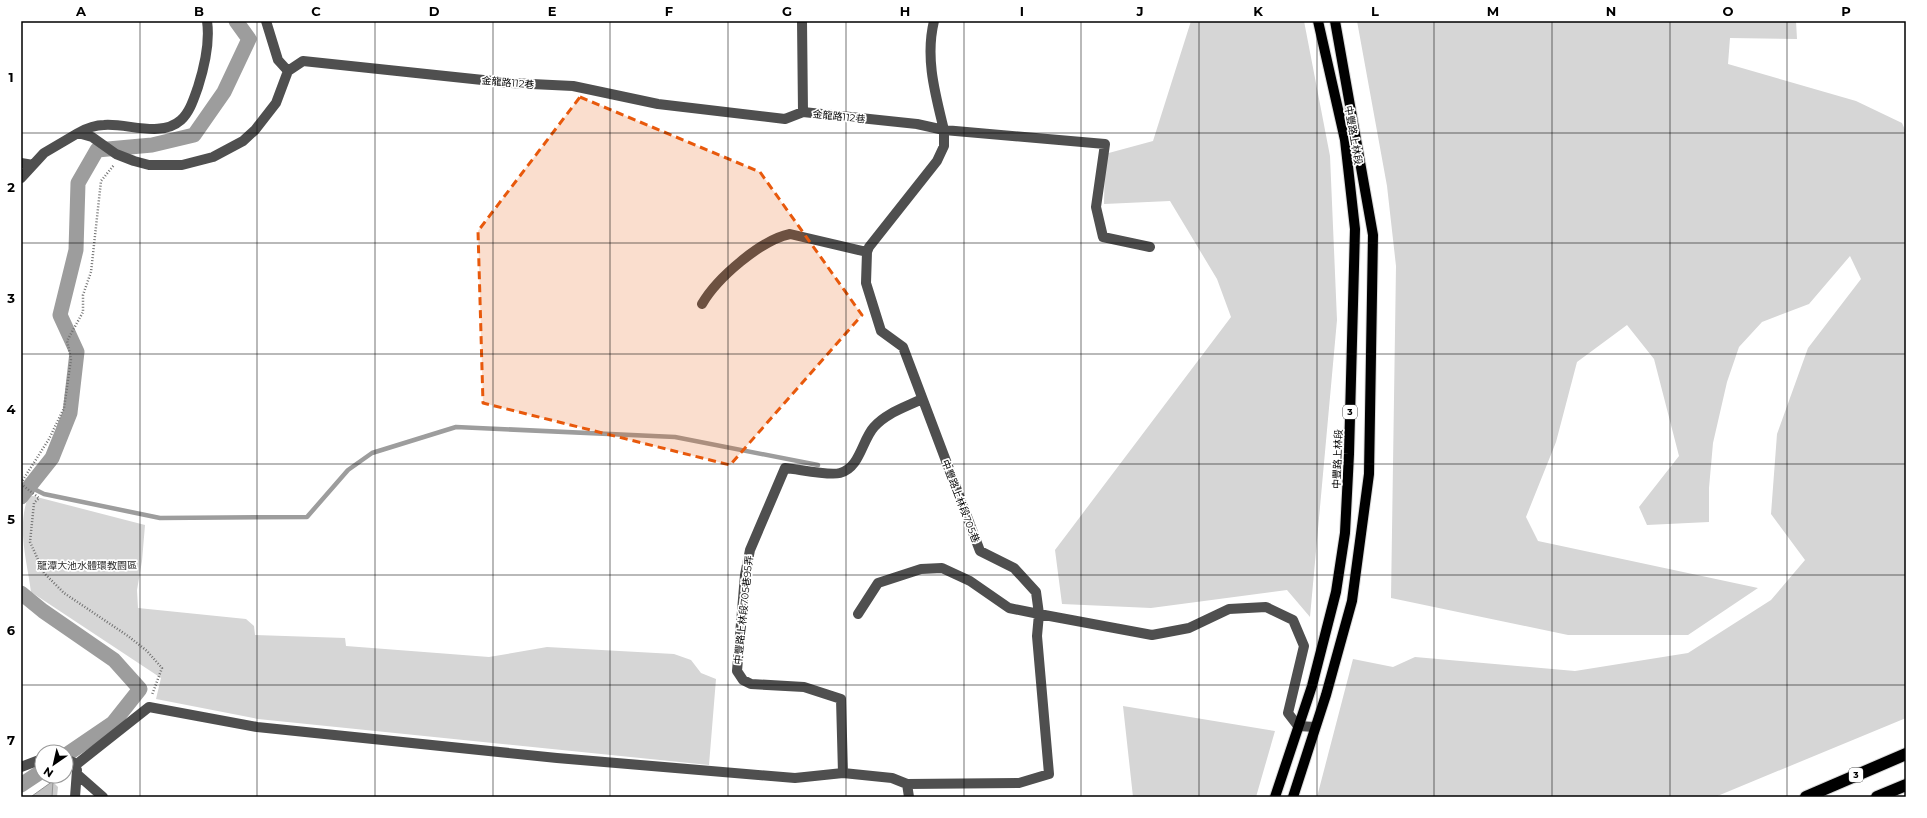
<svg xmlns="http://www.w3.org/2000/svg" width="1927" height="818" viewBox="0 0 1927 818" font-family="Montserrat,'Noto Sans TC',sans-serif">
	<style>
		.green { fill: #d6d6d6 }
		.shadow { fill: #0003 }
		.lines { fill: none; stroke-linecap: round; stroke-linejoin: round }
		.stream { stroke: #9d9d9d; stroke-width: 4.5 }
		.canal { stroke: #9d9d9d; stroke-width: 15 }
		.building { fill: #bfbfbf; stroke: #939393 }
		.major-casing { stroke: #dbdbdb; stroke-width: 12 }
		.highway-casing { stroke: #dbdbdb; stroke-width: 14 }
		.path { stroke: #717171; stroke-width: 2.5; stroke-dasharray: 1 2; stroke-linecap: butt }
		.minor { stroke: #4f4f4f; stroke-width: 10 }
		.major { stroke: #000; stroke-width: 10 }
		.highway { stroke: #000; stroke-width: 12 }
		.marked { fill: #e8590c; fill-opacity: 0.2; stroke: #e8590c; stroke-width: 3; stroke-dasharray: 8 5; stroke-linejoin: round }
		.grid { fill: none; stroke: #000; stroke-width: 1; stroke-opacity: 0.55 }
		.labels { text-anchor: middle; stroke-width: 3.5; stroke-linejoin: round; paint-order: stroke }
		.shield { fill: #fff; stroke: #4c4c4c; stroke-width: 1 }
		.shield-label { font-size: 9px; font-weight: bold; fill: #000 }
		.street-label { font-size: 10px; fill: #000; stroke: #fff }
		.park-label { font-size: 10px; fill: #2d2d2d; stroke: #fff }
		.neatline { fill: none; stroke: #000; stroke-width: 1.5 }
		.grid-label { font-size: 13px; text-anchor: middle; font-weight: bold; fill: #000 }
	</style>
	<rect width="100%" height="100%" fill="#fff"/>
	<path class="green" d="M1191,21H1304L1330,156L1337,320L1310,617L1287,590L1151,608L1062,604L1055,550L1231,317L1217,279L1170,201L1104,204L1105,154L1153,141Z
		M1357,21H1796L1797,39L1730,38L1728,64L1856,101L1902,123L1906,132V718L1715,797H1317L1353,659L1393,667L1415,657L1575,671L1688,653L1771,600L1805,560L1771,514L1777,434L1808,348L1861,279L1850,256L1809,304L1762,322L1739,347L1727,382L1713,443L1709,488V522L1647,525L1639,507L1679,456L1654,359L1627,325L1577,362L1556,442L1526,517L1538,541L1758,588L1688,635H1568L1391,598L1396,266L1387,186Z
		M29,495L145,525L142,561L137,590L138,608L246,619L254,626L255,635L345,638L346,646L489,657L547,647L674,654L691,660L701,673L716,679L709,765L258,719L156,699L161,678L31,592C27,560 16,526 29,495Z
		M1123,706L1275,731L1256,797H1133Z"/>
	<path class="shadow" d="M53,782L58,787L57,797H33Z"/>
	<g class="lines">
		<path class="stream" d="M30,487L44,494L160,518L307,517L348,470L372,453L456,427L675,437L818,465"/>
		<path class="canal" d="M21,497L52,458L70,413L77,352L60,315L76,250L78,183L97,150L152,145L194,135L224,92L249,39L236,21
			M21,593L43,611L114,660L140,689L113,723L66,755
			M21,785L42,771"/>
	</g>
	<path class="building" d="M53,781L52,797H32V796Z"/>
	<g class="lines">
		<g class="major-casing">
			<path id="major" d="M1275,797L1312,686L1336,592L1345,533L1349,454L1355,229L1345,140L1318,21
				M1293,797L1326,695L1352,601L1369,474L1373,235L1335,21"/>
		</g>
		<g class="highway-casing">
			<path id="highway" d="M1806,797L1906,754
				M1877,797L1906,785"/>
		</g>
		<path class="path" d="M21,483L49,439L64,408L71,359L67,341L83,312V295L91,272L101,181L114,165
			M21,484L39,498L34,503L30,542L44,573L64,593L128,636L147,651L162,668L152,695"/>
		<path class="minor" d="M266,21L278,60L288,71
			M802,21L803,112
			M934,21C925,58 935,93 944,130L1105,144L1096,207L1103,237L1150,247
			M78,133C87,128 94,125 104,125C128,123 161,138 181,120C190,112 194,98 198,87C204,68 210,41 207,21
			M21,163L33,165
			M21,178L44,153L78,133L92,137L116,154L134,161L149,165H182L213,157L243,141L255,130L276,103L288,71L303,61L511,83L573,86L658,104L785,119L803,112L917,124L944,130V146L937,161L869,247L867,252L866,283L881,331L903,347L980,551L1014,568L1036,592L1039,614L1152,635L1189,628L1229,609L1266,607L1293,620L1304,646L1288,713L1298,726L1315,727
			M702,304C717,278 761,240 790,234L867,252
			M66,759L77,764
			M77,764L149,707L257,727L557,758L795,778L843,773L892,778L907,784L1019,783L1049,774L1037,636L1039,614L1009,608L970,581L942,568L921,569L878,583L858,614
			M21,767L42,759
			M843,773L841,699L804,687L751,684L743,680L737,671L745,575L750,550L785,468C798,469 828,476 840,473C860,468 862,440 874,427C886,413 906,407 922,399
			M78,775L103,797
			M907,784L909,797
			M75,797L77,770"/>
		<use href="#major" class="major"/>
		<use href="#highway" class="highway"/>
	</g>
	<path class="marked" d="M580,97L760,172L862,315L730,465L483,403L478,231Z"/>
	<path class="grid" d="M140,21V797M257,21V797M375,21V797M493,21V797M610,21V797M728,21V797M846,21V797M964,21V797M1081,21V797M1199,21V797M1317,21V797M1434,21V797M1552,21V797M1670,21V797M1787,21V797M21,133H1906M21,243H1906M21,354H1906M21,464H1906M21,575H1906M21,685H1906"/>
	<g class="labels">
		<g class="shield">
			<rect x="1343" y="405" width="14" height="14" rx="3"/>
			<rect x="1849" y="768" width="14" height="14" rx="3"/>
		</g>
		<g class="shield-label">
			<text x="1350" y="415">3</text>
			<text x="1856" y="778">3</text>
		</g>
		<g class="street-label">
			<text transform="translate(508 82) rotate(5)" y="4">金龍路112巷</text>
			<text transform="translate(839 116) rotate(6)" y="4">金龍路112巷</text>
			<text transform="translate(1354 135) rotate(80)" y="4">中豐路上林段</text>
			<text transform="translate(1337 459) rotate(-88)" y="4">中豐路上林段</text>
			<text transform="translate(961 501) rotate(69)" y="4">中豐路上林段705巷</text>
			<text transform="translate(743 610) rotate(-84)" y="4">中豐路上林段705巷95弄</text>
		</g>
		<g class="park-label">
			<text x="87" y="569">龍潭大池水體環教園區</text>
		</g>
	</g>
	<rect width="1927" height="818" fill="none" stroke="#ffffff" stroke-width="44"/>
	<g transform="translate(54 764) rotate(214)"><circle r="19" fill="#ffffff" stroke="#999999"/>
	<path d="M0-3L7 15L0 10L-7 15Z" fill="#000000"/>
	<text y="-6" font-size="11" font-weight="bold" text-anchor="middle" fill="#000000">N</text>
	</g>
	<rect x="22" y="22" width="1883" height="774" class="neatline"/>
	<g class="grid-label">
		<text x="81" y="16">A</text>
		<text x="199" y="16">B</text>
		<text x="316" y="16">C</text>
		<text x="434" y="16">D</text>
		<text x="552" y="16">E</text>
		<text x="669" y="16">F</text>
		<text x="787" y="16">G</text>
		<text x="905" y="16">H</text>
		<text x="1022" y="16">I</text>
		<text x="1140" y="16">J</text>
		<text x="1258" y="16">K</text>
		<text x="1375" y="16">L</text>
		<text x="1493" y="16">M</text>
		<text x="1611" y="16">N</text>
		<text x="1728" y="16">O</text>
		<text x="1846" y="16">P</text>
		<text x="11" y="82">1</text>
		<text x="11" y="192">2</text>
		<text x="11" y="303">3</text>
		<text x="11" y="414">4</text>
		<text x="11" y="524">5</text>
		<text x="11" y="635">6</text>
		<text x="11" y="745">7</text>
	</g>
</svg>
